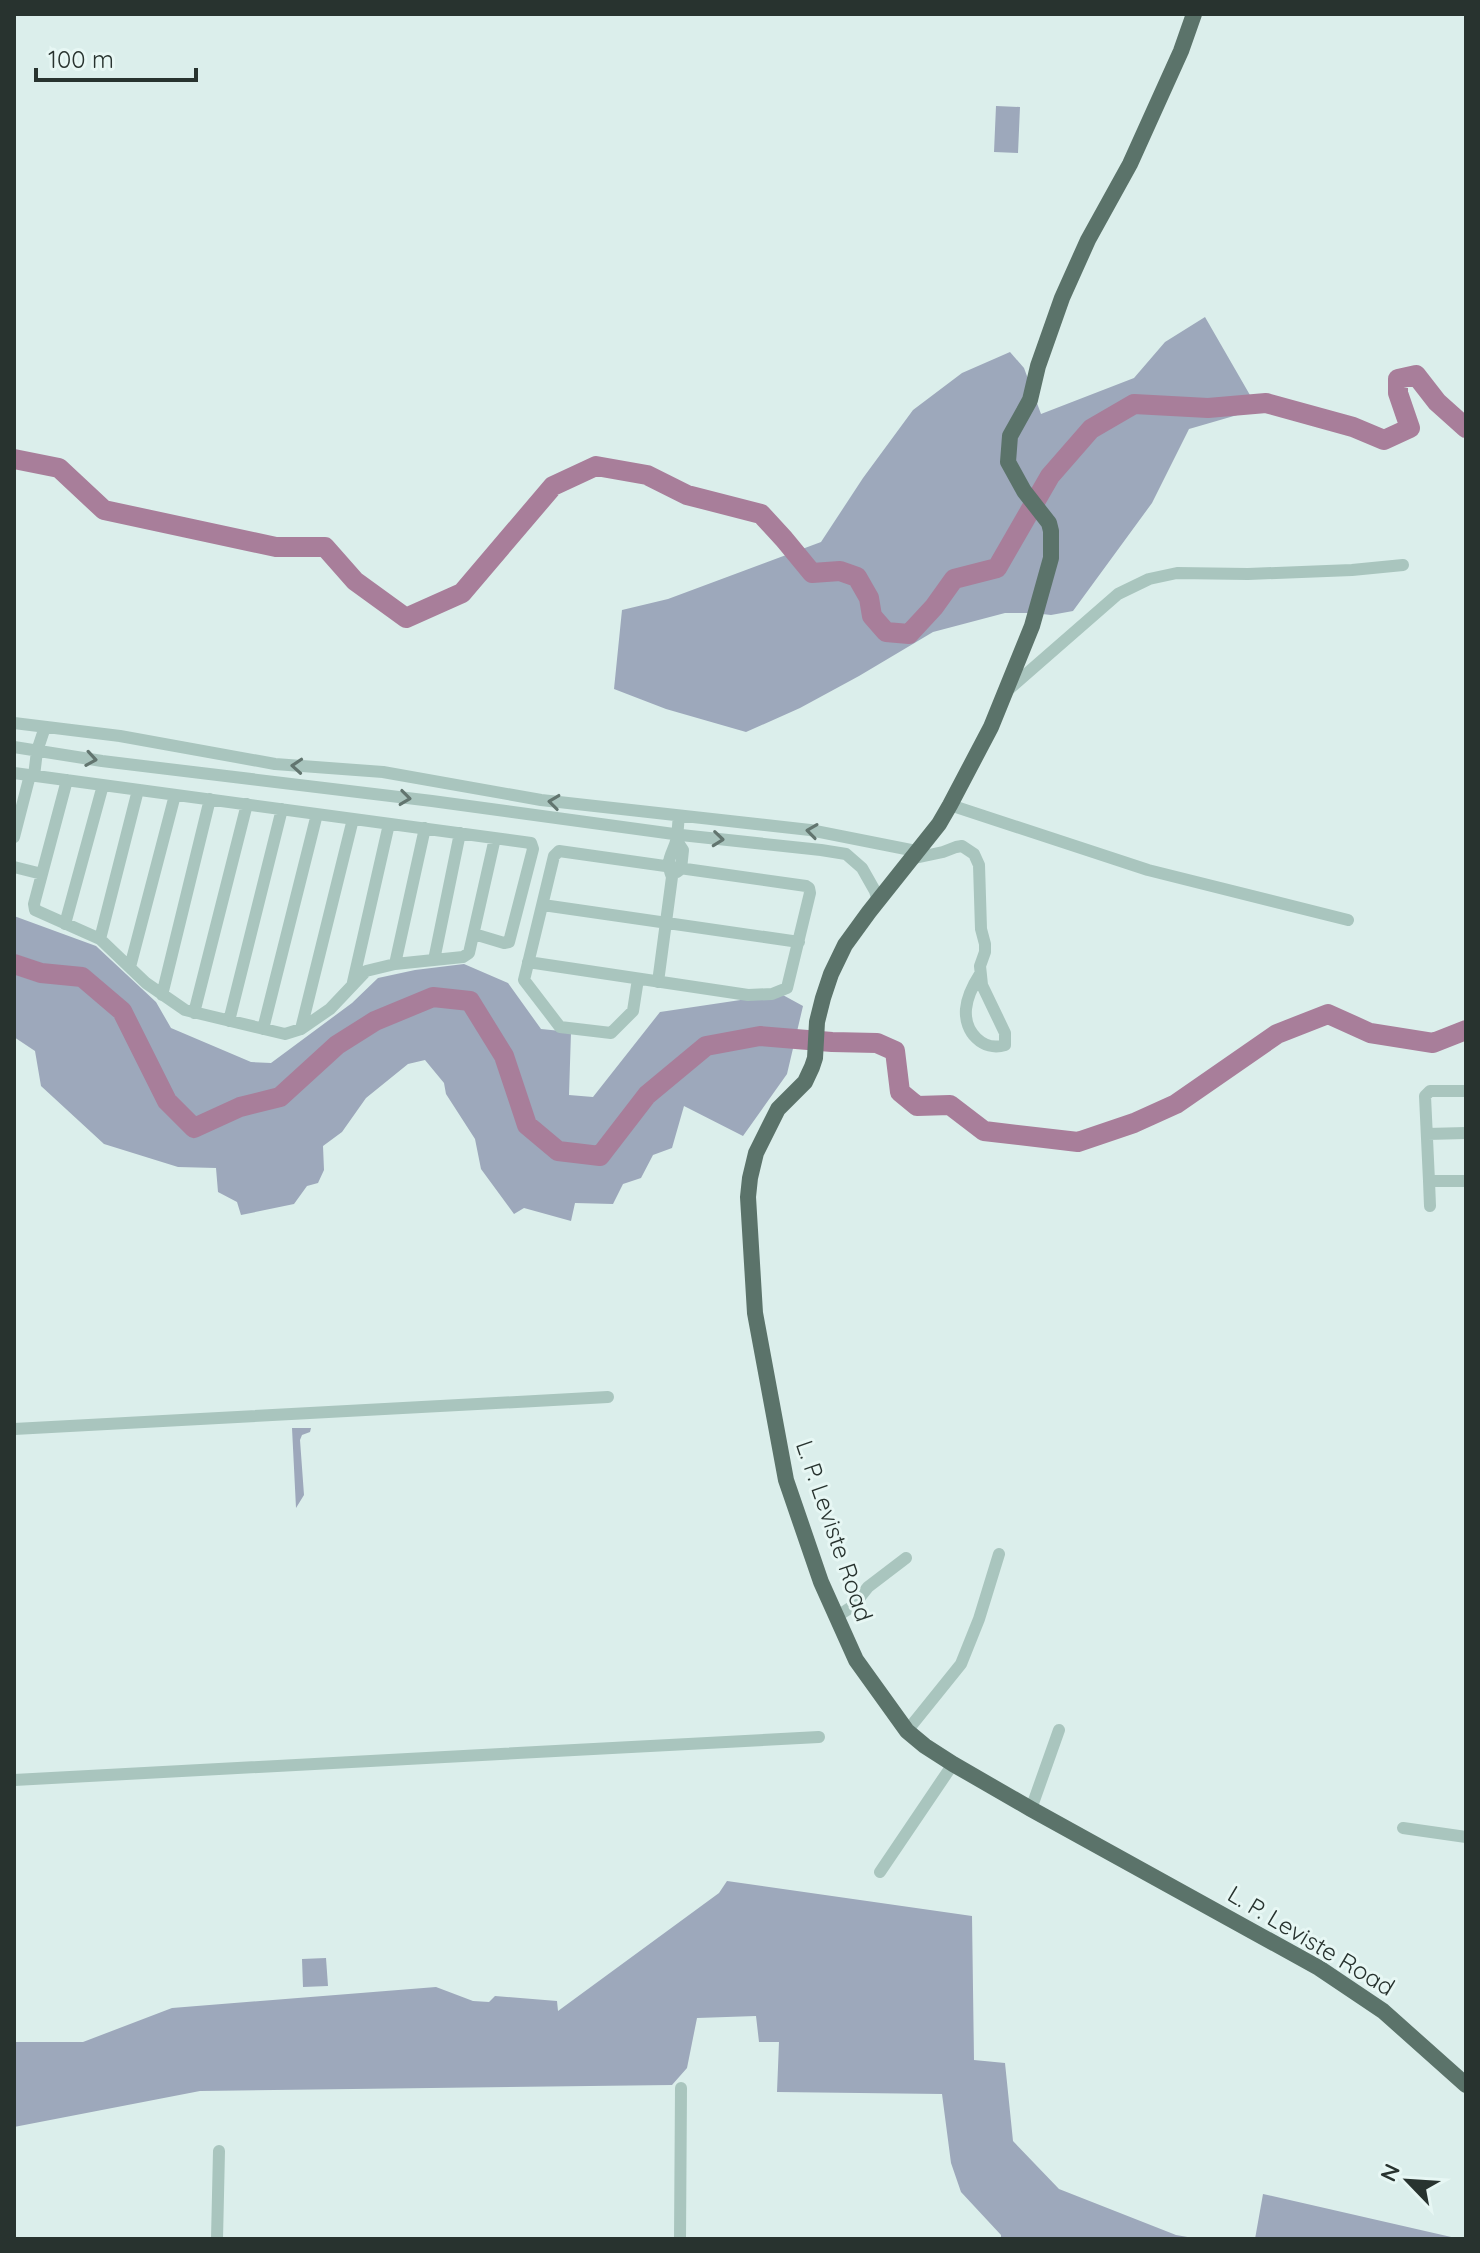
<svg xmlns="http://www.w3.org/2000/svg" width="1480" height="2253" viewBox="0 0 1480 2253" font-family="Quicksand,sans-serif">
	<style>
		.green { fill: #9da8bb }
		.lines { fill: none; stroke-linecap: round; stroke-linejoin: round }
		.river { stroke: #a87e9a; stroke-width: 20 }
		.minor { stroke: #a9c5be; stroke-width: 12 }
		.major { stroke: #5b736a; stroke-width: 16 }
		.oneway { stroke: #62756f }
		.labels { text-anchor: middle; stroke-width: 6; stroke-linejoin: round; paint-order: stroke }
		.street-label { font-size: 24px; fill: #28332f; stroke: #e7f7f4 }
	</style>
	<rect width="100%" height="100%" fill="#dbeeeb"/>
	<path class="green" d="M996,106L1020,107L1018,153L994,152Z
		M1205,317L1258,409L1189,429L1152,503L1073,611L1051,615L1033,613H1005L933,632L859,676L800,708L746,732L666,709L614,689L622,610L668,599L821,542L863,478L913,410L962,373L1010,352L1024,368L1041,414L1134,378L1165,342Z
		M14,916L96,946L156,1002L171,1028L251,1062L271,1063L352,1003L378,978L415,970L464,964L508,983L541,1029L571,1032L569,1095L593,1097L660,1012L781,994L803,1006L787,1074L743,1136L684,1106L672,1148L653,1155L641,1178L623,1184L613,1204L575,1203L571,1221L524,1208L514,1214L481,1169L475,1139L446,1094L444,1083L425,1060L408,1064L366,1098L342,1132L323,1146L324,1170L318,1183L307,1186L294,1204L241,1215L237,1202L218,1192L216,1168L178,1167L104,1144L41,1086L35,1051L14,1037Z
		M292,1428H311L310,1432L302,1435L300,1440L304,1495L296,1508Z
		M727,1881L972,1916L974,2060L1005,2063L1013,2141L1059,2189L1176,2235L1199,2239H1001V2235L961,2192L951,2163L942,2094L777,2092L779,2042H759L756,2016L697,2018L687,2068L672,2085L200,2091L14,2127V2042H83L172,2008L436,1987L473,2001L489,2002L495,1996L557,2001L558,2011L719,1893Z
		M326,1958L328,1986L303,1987L302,1959Z
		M1263,2194L1460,2239H1255Z"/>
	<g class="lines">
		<path class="river" d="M14,459L59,468L104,510L276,547H325L355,581L406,618L462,593L553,486L596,466L647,475L687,495L761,514L784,539L812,573L840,571L857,577L869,598L872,616L886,632L909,634L934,607L954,579L997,568L1050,476L1091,429L1134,404L1208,408L1266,403L1353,427L1384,440L1410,428L1398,393V379L1416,375L1437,402L1466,428
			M14,964L41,973L82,977L122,1011L167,1101L194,1128L240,1107L280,1097L337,1045L375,1021L433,997L470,1001L504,1056L527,1125L558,1151L600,1156L647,1095L706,1046L760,1036L832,1042L877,1043L895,1051L900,1092L917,1106L950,1105L984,1131L1078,1142L1134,1123L1176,1104L1277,1034L1328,1014L1370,1033L1433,1043L1466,1030"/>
		<path class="minor" d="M1008,690L1118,594L1149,579L1177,573L1248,574L1352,570L1403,565
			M14,723L120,736L275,764L383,772L541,800L810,830L916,851
			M14,747L102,761L432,801L681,835L821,850L846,854L862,868L875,891L878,901
			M14,773L531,843L533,849L509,942L504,943L474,934
			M34,776L37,751L45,727
			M67,780L34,904L35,910L100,939L146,983L185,1010L285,1034L301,1029L330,1009L366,971L395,964L463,957L469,953L495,838
			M950,805L1148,870L1348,920
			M14,837L30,775
			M677,841L683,850L681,869L677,872
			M910,859L943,852L956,847L962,846L974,854L979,865L981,929L985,944V952L980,966L982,985L1005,1033V1045C983,1052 964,1032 966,1009C967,997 973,985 980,974
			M14,867L42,874
			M543,905L799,942
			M65,924L103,785
			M100,939L138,790
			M434,960L460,833
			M528,962L748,995L772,994L787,988L810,893L809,888L806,886L559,851L554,856L524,980L560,1027L611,1033L633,1011L638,979
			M395,964L425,828
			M130,967L175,795
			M353,982L389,824
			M658,982L672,877C664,858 674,854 677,837C678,830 678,823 679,816
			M162,995L210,799
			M194,1013L247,804
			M229,1021L282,809
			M263,1029L317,814
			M301,1029L353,819
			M1466,1091H1430L1425,1096L1429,1181H1466
			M1427,1134L1466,1133
			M1429,1181L1430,1206
			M14,1429L608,1397
			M836,1617L853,1606L868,1587L906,1558
			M907,1731L961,1664L979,1619L999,1554
			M14,1780L819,1737
			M1031,1809L1059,1730
			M1403,1828L1466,1837
			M880,1872L953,1764
			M217,2239L219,2151
			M680,2239L681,2088"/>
		<path class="major" d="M1194,14L1181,51L1130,164L1088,240L1062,298L1038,366L1030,400L1010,436L1008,462L1024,491L1049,523L1051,531V558L1032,626L991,727L950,805L939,824L869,912L845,945L831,974L823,998L817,1022L815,1058L812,1067L805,1082L778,1109L756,1153L750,1178L748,1197L755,1313L786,1480L821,1582L856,1660L907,1731L925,1746L953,1764L1031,1809L1319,1968L1383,2011L1466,2085"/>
	</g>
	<defs><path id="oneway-chevron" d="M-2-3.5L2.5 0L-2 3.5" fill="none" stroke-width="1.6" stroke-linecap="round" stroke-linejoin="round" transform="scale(2)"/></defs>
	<g class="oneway">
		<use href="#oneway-chevron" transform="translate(91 759) rotate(9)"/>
		<use href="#oneway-chevron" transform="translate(297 766) rotate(-176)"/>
		<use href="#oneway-chevron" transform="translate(405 798) rotate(7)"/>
		<use href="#oneway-chevron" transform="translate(554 802) rotate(-173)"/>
		<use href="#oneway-chevron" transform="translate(812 831) rotate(-172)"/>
		<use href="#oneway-chevron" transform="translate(718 839) rotate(6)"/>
	</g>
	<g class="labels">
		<g class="street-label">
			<text transform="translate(834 1531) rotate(71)" y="8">L. P. Leviste Road</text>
			<text transform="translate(1311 1941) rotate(31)" y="8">L. P. Leviste Road</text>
		</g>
	</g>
	<rect width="1480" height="2253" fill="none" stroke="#28332f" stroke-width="32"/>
	<g transform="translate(1408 2181) rotate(295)" stroke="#e7f7f4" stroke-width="6" paint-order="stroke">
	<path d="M0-6L14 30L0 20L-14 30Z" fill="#28332f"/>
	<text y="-12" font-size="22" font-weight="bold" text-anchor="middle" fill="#28332f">N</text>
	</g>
	<path d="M36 68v12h160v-12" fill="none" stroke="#28332f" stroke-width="4"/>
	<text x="48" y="68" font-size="24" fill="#28332f" stroke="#e7f7f4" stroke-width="6" paint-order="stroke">100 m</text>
</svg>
